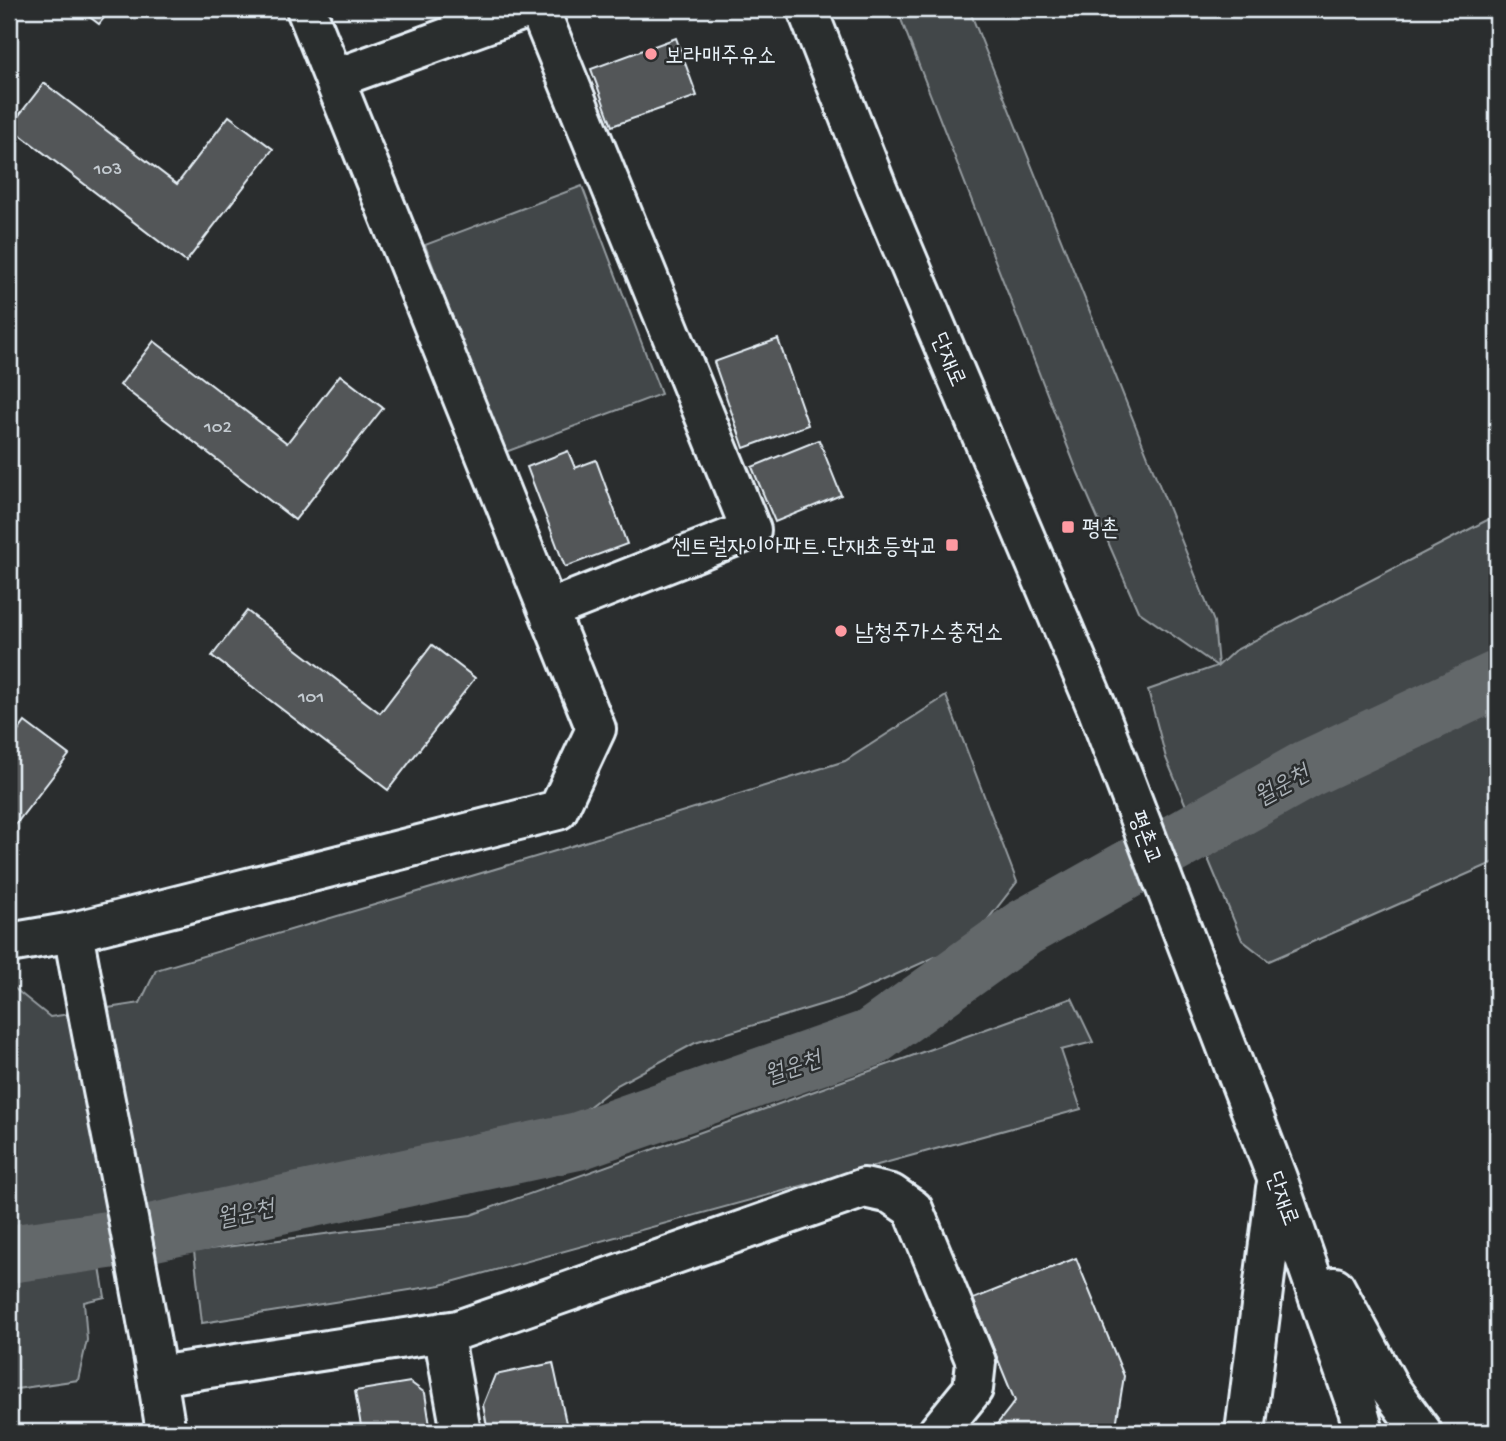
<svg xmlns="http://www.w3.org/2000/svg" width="1506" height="1441" viewBox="0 0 1506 1441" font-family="'Gochi Hand','Poor Story',sans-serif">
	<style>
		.green { fill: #424648; stroke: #959ca0; stroke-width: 2 }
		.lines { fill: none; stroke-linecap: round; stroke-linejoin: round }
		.river { stroke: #63686b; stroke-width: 58 }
		.building { fill: #535759; stroke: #e8f1f8; stroke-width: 2 }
		.minor-casing { stroke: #e8f1f8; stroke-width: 44 }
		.minor { stroke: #2a2d2e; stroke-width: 38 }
		.poi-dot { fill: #ff9aa2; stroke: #2a2d2e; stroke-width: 2.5 }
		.labels { text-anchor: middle; stroke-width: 5; stroke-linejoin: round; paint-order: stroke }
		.number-label { font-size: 19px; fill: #c3cad0 }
		.poi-label { font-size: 23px; fill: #e8f1f8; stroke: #2a2d2e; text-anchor: start }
		.street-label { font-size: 23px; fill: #e8f1f8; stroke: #2a2d2e }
		.water-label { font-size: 24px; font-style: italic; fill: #acb3b9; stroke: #2a2d2e }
	</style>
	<rect width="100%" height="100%" fill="#2a2d2e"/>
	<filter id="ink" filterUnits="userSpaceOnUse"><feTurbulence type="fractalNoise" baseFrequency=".0143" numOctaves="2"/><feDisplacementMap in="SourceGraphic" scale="14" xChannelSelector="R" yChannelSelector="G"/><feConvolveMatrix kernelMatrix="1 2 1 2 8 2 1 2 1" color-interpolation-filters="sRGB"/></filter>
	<g filter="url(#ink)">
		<path class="green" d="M897,9H969L1214,622L1218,666L1234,651L1497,515V861L1269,961L1242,940L1166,758L1148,690L1217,666L1138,611L1078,473Z
			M582,186L661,394L503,453L425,245Z
			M946,696L1017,882L971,941L846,997L695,1043L617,1085L577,1116L465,1144L376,1160L185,1215L9,1241V984L50,1017L140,1003L156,970L562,849L845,761Z
			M1072,998L1093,1042L1061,1050L1081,1109L441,1285L202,1323L194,1251L471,1215Z
			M98,1255L105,1297L84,1302L87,1340L78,1380L9,1390V1268Z"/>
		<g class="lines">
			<path class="river" d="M9,1254L136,1236L578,1141L871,1038L1024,928L1307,769L1497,680"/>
		</g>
		<path class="building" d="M79,9H111L99,24Z
			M676,38L697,96L612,126L591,69Z
			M44,83L177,184L229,116L273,149L186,262L10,127Z
			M778,339L808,425L744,448L714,362Z
			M154,341L287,443L340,375L383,408L295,520L120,385Z
			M819,440L841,495L775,522L752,467Z
			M568,451L575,468L596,460L627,544L565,567L527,467Z
			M247,611L380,713L432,645L475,678L388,790L212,656Z
			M25,722L69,755L9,833V744Z
			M1076,1258L1124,1376L1115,1432H991L1015,1401L973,1299Z
			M553,1363L568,1432H488L483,1405L495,1375Z
			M410,1382L425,1393L431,1432H362L355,1391Z"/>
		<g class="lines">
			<g class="minor-casing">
				<path id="minor" d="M539,9L751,530L548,610
					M807,9L878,190L1097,708L1277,1178L1358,1410L1364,1432
					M334,79L526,9
					M73,932C103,1099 140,1265 166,1432
					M9,943L73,932L558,810L596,729L306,9
					M1335,1287L1391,1390L1422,1432
					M443,1332L461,1432
					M157,1376L458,1330L864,1188L891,1194L913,1209L976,1362L973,1389L938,1432
					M1245,1432L1276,1188"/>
			</g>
			<use href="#minor" class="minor"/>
		</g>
	</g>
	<g class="poi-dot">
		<circle cx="651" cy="54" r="7"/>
		<rect x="1061" y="520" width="14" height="14" rx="3.5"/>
		<rect x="945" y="538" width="14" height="14" rx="3.5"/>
		<circle cx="841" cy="631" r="7"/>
	</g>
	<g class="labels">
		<g class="number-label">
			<text x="108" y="174">103</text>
			<text x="218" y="432">102</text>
			<text x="311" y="702">101</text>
		</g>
		<g class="poi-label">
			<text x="665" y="62">보라매주유소</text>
			<text x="1082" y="535">평촌</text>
			<text x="938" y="553" text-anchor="end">센트럴자이아파트.단재초등학교</text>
			<text x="855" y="639">남청주가스충전소</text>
		</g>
		<g class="street-label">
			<text transform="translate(950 359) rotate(67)" y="8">단재로</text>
			<text transform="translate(1147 837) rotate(69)" y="8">평촌교</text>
			<text transform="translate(1284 1198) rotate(70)" y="8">단재로</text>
		</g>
		<g class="water-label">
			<text transform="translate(1281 784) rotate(-29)" y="8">월운천</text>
			<text transform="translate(792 1066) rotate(-19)" y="8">월운천</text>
			<text transform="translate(245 1212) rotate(-12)" y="8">월운천</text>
		</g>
	</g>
	<rect width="1506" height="1441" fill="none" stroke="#2a2d2e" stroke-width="35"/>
	<rect x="18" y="18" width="1471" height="1406" fill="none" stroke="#e8f1f8" stroke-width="2.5" filter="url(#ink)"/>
</svg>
